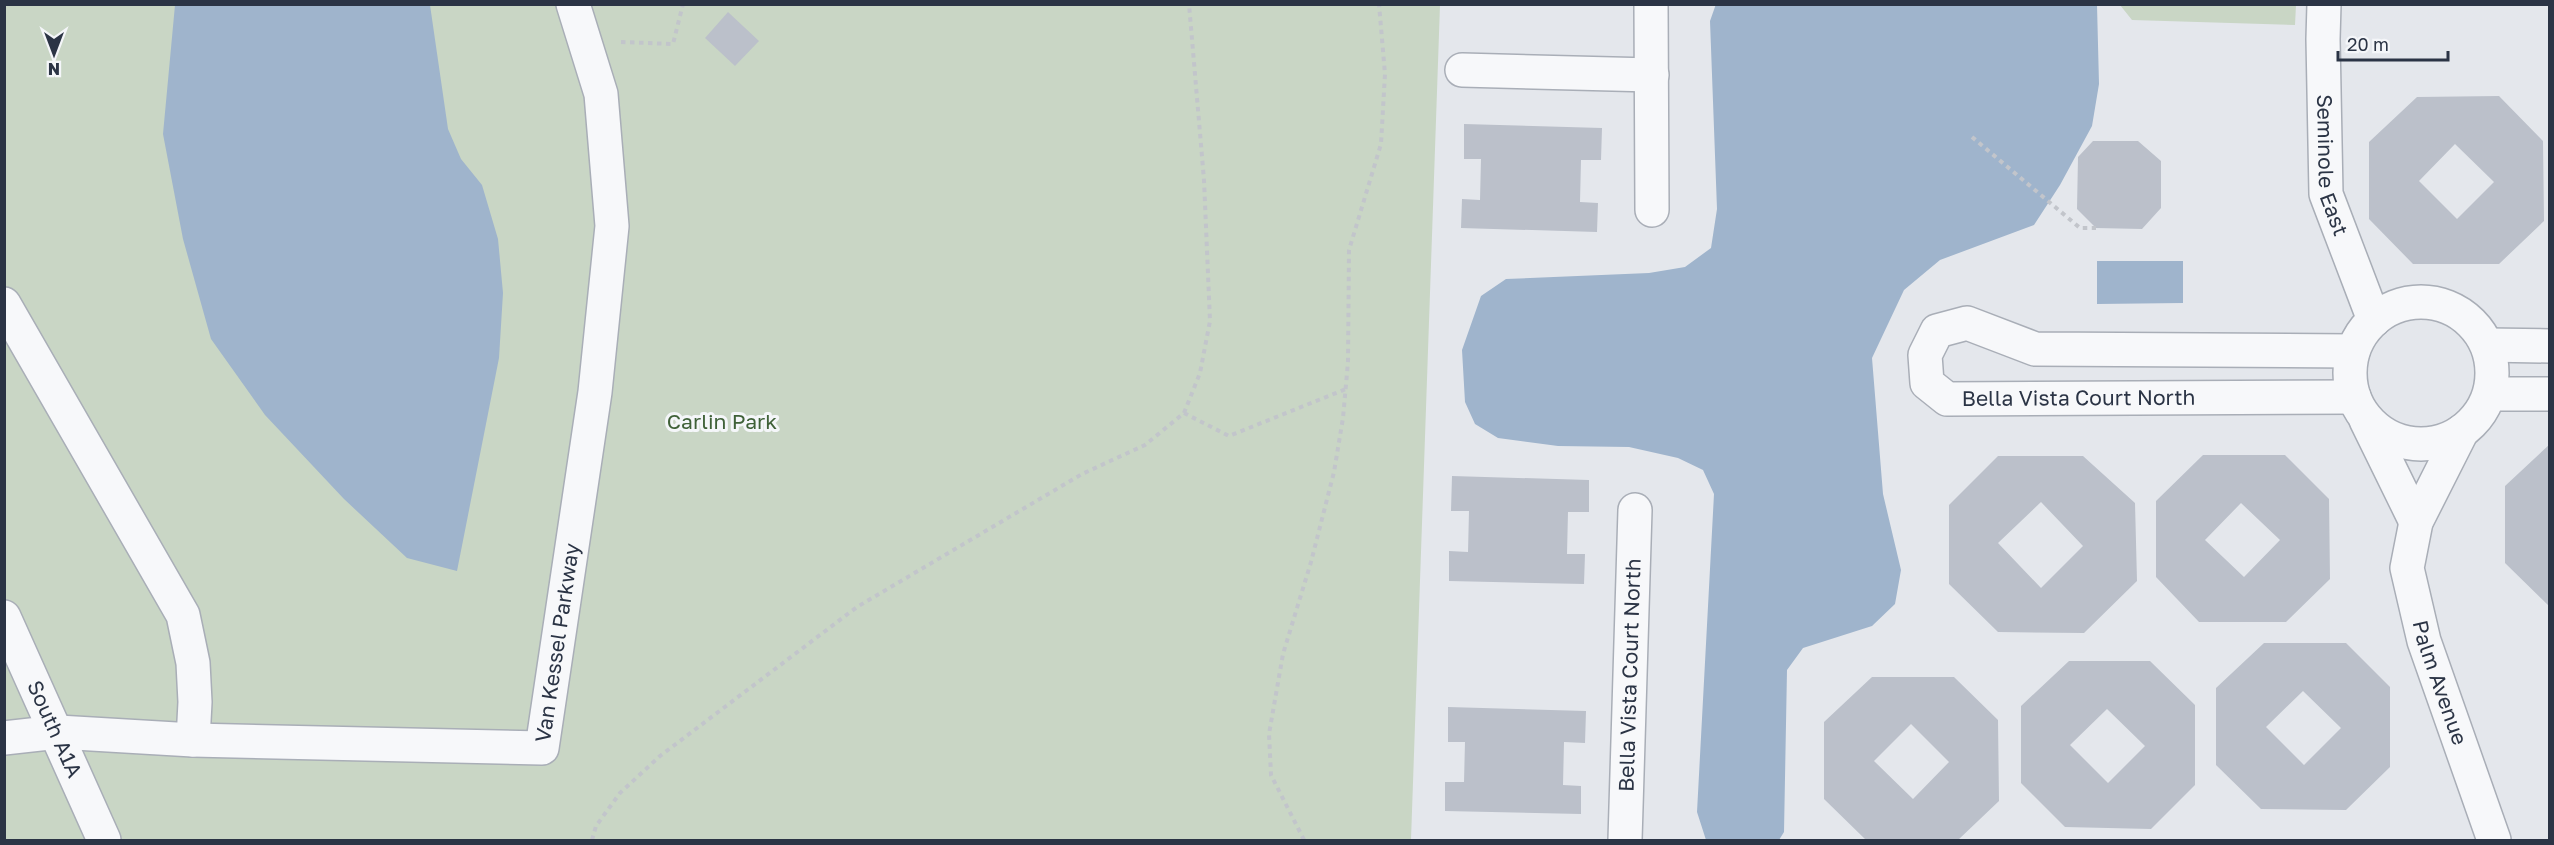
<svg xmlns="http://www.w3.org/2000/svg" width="2554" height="845" viewBox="0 0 2554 845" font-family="'Golos Text',sans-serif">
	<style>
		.green { fill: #c9d6c5 }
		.water { fill: #9fb4cc }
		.building { fill: #bbc0ca; fill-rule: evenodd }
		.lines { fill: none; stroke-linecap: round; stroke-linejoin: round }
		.minor-casing { stroke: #a9aeb7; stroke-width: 36 }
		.path { stroke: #c2c5cb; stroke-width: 4; stroke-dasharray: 4.5 4.5; stroke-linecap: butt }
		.minor { stroke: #f7f8fa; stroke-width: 33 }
		.labels { text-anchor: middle; stroke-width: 6; stroke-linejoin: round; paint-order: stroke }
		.street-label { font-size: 21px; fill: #2b3445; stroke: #f4f6f9 }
		.park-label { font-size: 21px; fill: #3f6138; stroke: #f4f6f9 }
	</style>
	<rect width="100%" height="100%" fill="#e4e7ec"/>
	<path class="green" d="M5,5H1440L1411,840H5Z
		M2120,5H2296L2295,25L2132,20Z"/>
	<path class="water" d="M1716,4L2097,5L2099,84L2092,126L2060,185L2034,225L1940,260L1904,290L1872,358L1883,494L1901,570L1895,604L1872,626L1803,648L1787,670L1784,832L1779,840H1706L1697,812L1714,494L1703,470L1678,458L1629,447L1558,446L1498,438L1475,424L1465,402L1462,350L1481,296L1506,279L1649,273L1685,267L1711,248L1717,209L1710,21Z
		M175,5H430L448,129L461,159L482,185L498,239L503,293L499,358L457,571L407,558L344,499L265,415L211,339L183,239L163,134Z
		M2097,261H2183V303L2097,304Z"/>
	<path class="building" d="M728,12L759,41L735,66L705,38Z
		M2499,96L2543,141L2544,221L2499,264H2413L2369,219V142L2417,97ZM2455,144L2494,182L2457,219L2419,181Z
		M1464,124L1602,128L1601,160H1581L1580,202L1598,203L1597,232L1461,228L1462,199L1480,200L1481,159H1464Z
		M2093,141H2138L2161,161V208L2142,229L2096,228L2077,209L2078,157Z
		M2550,444V607L2505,563V486Z
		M2203,455H2285L2329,499L2330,579L2286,622H2199L2156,577V501ZM2241,503L2280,540L2244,577L2205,540Z
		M1998,456H2083L2135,503L2137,581L2084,633L1998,632L1949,584V505ZM2041,502L2083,546L2041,588L1998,543Z
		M1452,476L1589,480V512H1568L1567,554H1585L1584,584L1449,581V551L1468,552L1469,511H1451Z
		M2264,643H2346L2390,687V767L2346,810L2261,809L2216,765V688ZM2303,691L2341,728L2304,765L2266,727Z
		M2069,661H2150L2195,705V785L2151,829L2065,827L2021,783V706ZM2107,709L2145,746L2108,783L2070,745Z
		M1872,677H1954L1998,720L1999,801L1958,840H1866L1824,799V722ZM1911,724L1949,762L1913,799L1874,761Z
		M1448,707L1586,711L1585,743L1564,742L1563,785L1581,786V814L1445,811V782H1464L1465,742H1448Z"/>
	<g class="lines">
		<g class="minor-casing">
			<g id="minor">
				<path d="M1651,4L1652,210"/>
				<path id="s1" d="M2324,4L2323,39L2326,194L2374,320"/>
				<path d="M1462,70L1652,75"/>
				<circle cx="2421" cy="373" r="71"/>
				<path d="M4,304L183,615L193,663L195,702L193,740"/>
				<path d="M2487,345L2550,346"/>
				<path id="s2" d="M2353,351L2035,349L1967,323L1937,331L1925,355L1927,383L1947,399L2354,397"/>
				<path d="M2490,394H2550"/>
				<path d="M2366,420L2416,522"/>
				<path id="s3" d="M2462,431L2416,522L2407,568L2424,641L2494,840"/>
				<path id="s4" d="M4,617L104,840"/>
				<path id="s5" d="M4,738L58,732L193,740L542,748L595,392L612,226L601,94L573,4"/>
				<path id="s6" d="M1625,840L1635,510"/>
			</g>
		</g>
		<path class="path" d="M621,42L673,44L683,4
			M1972,137L2080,228H2096
			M1184,413L1229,436L1346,389
			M592,840L596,826L620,793L660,756L857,607L1082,474L1145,445L1184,413L1200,373L1210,321L1204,180L1189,4
			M1304,840L1271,775L1269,734L1283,654L1311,562L1334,472L1343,418L1348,362L1349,250L1381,144L1385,74L1379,4"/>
		<use href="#minor" class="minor"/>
	</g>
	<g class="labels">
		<g class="street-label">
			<text dy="7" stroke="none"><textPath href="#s1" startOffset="162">Seminole East</textPath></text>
			<text dy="7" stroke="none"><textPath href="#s2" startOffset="634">Bella Vista Court North</textPath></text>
			<text dy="7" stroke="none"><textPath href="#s5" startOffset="645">Van Kessel Parkway</textPath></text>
			<text dy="7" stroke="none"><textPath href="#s6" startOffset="165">Bella Vista Court North</textPath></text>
			<text dy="7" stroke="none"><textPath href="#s3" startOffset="268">Palm Avenue</textPath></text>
			<text dy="7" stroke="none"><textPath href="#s4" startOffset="123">South A1A</textPath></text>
		</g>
		<g class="park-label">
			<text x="722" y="429">Carlin Park</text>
		</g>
	</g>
	<rect width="2554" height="845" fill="none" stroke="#2b3445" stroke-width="12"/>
	<g transform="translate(54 54) rotate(180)" stroke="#f4f6f9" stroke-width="4.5" paint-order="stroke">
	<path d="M0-4.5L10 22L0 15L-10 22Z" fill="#2b3445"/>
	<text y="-9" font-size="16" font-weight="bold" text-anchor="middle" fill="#2b3445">N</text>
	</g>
	<path d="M2338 51v9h110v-9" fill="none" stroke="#2b3445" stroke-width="3"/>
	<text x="2347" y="51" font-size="18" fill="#2b3445" stroke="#f4f6f9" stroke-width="4.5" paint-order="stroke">20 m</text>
</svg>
